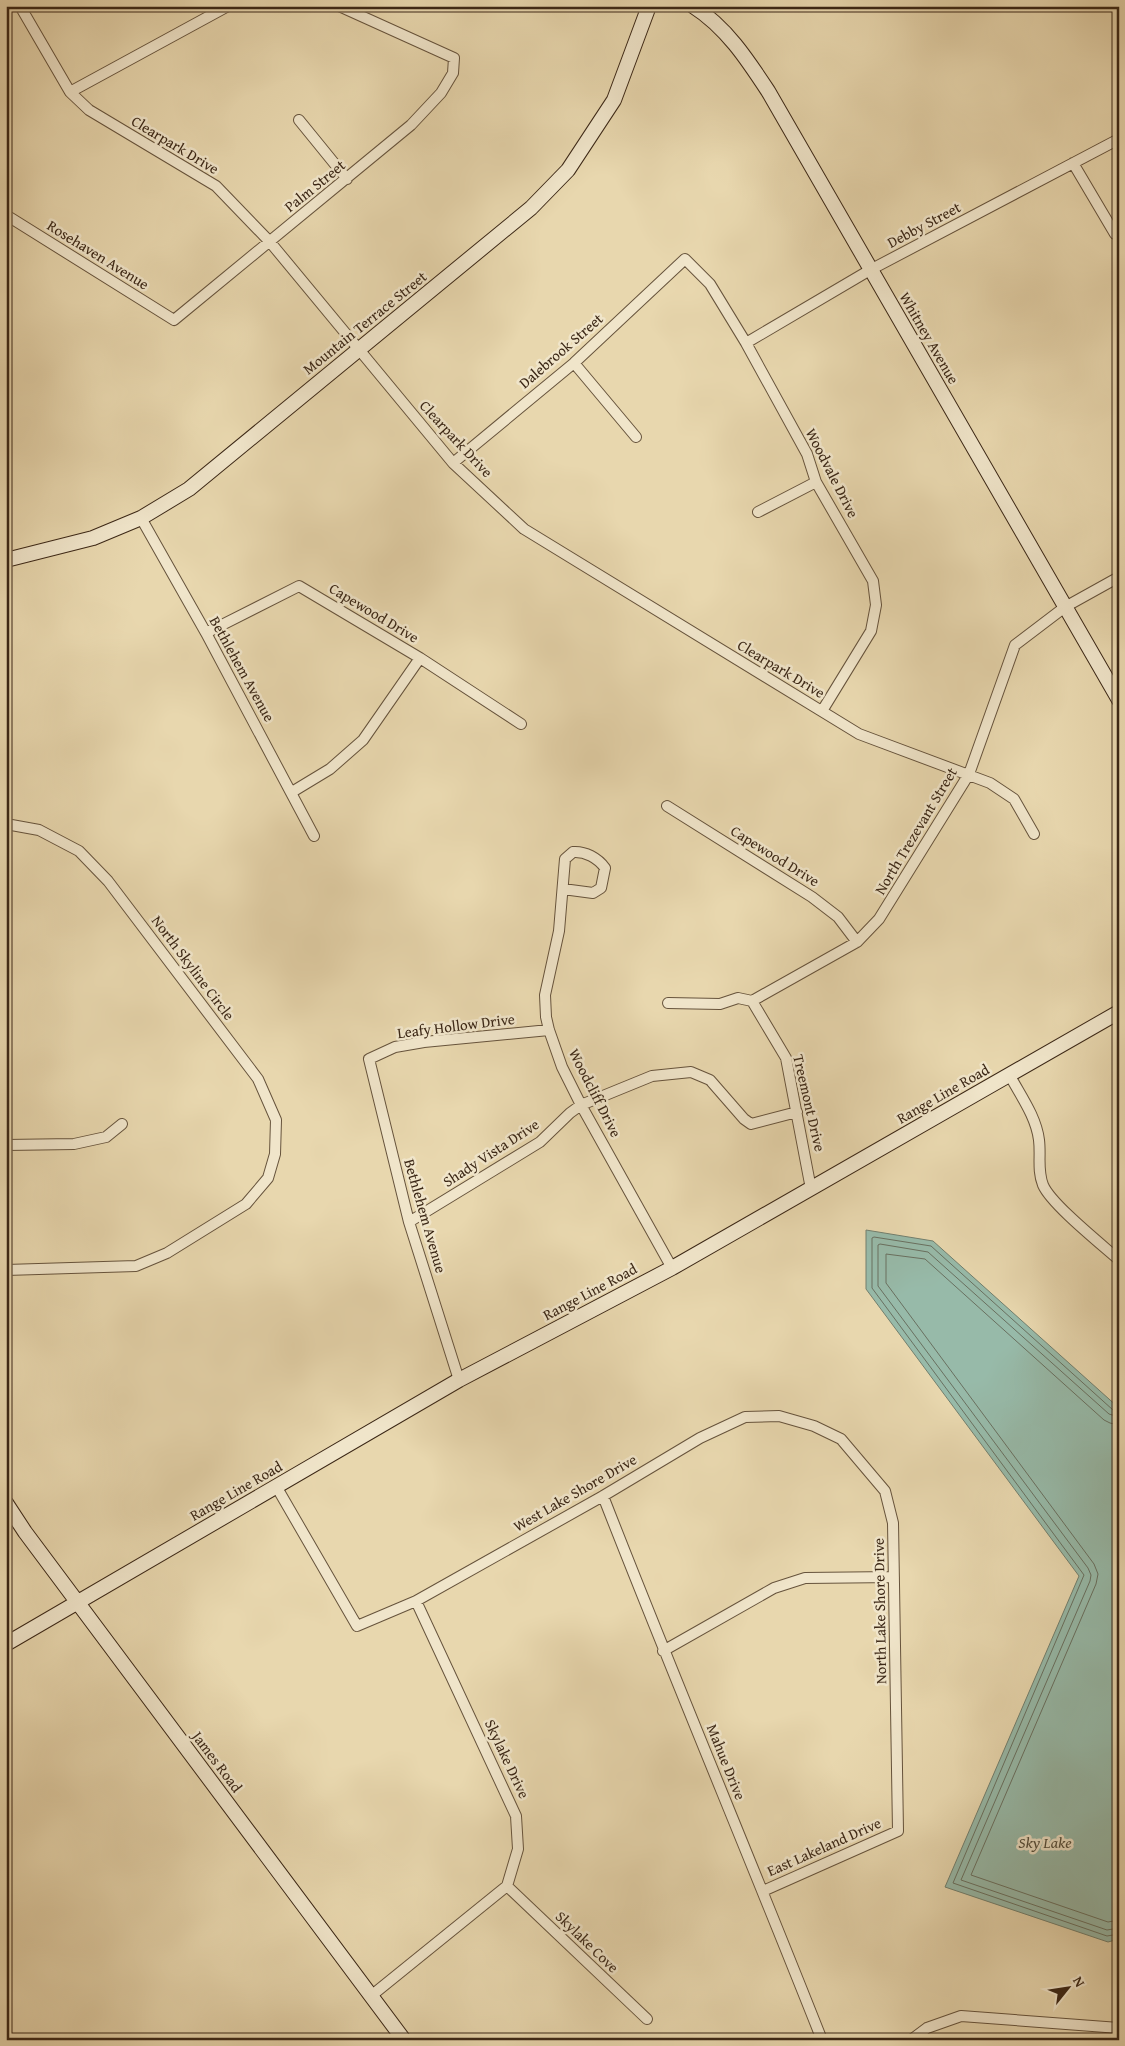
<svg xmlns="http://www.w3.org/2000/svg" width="1125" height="2046" viewBox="0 0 1125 2046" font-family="'Gentium Book Plus',serif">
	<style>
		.water { fill: #97baa9; stroke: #727f6e }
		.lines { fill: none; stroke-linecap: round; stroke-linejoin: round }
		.shore { stroke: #697060; stroke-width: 1 }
		.street-casing { stroke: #66533c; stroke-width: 12 }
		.secondary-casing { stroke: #3b2716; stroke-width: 16 }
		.street { stroke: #f0e5ca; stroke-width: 10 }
		.secondary { stroke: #f0e5ca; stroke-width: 14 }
		.labels { text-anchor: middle; stroke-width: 5; stroke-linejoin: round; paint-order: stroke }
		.street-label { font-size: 15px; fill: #3b2716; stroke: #f0e5ca }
		.water-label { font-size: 16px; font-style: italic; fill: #524c3b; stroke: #f0e5ca }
	</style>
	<rect width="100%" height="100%" fill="#e8d7ae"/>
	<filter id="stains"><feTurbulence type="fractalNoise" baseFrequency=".004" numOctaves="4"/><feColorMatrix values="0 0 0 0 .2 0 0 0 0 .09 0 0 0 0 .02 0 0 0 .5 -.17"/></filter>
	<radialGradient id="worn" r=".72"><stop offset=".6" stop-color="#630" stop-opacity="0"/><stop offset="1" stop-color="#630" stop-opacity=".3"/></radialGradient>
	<path class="water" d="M866,1230L933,1241L1119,1408V1939L1108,1942L945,1887L1079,1576L866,1289Z"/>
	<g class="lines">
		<path class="shore" d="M1119,1411L1113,1410L931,1246L874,1237L872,1238V1288L1084,1575L953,1883L1107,1936L1119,1934
			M1119,1417L1109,1414L928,1252L880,1244L878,1245V1286L1088,1568L1091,1575L1090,1581L961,1880L1107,1930L1119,1928
			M1119,1425L1110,1423L1104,1420L925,1259L886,1254V1283L1094,1564L1098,1574L1096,1584L971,1875L1108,1922L1119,1920"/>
		<g class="street-casing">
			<path id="street" d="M20,6L70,92L89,110L216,186L270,242L453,463L524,529L859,734L990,783L1014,799L1034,834
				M70,92L228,6
				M299,120L347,179
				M1073,163L1115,234
				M6,215L174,320L411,125L441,93L453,73L454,58L339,6
				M746,343L870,270L1119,139
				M574,363L636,437
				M453,463L574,363L685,259L710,284L746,343L807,454L816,482L873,581L876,605L871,631L822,711
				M758,512L816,482
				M141,518L206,633L314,836
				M206,633L299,586L420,658L521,724
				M292,792L330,769L363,740L420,658
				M667,806L812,897L838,917L857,942
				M6,824L39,830L79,851L108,881L258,1079L276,1120L275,1154L268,1178L246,1204L167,1253L136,1266L6,1270
				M563,889L593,893L601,888L605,868C598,858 585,851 573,852L565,859L559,931L545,995L546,1017L549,1030L562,1067L581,1105L672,1268
				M752,1001L857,942L879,919L969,774L1015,645L1065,607L1119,577
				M752,1001L786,1058L811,1189
				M668,1003L720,1004L738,998L752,1001
				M1009,1074C1020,1095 1036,1116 1039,1140C1041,1156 1037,1170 1043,1185C1051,1204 1101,1244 1119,1260
				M6,1145L74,1144L106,1137L122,1124
				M409,1222L540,1142L570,1113L581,1105L652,1076L691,1072L710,1080L744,1119L751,1124L797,1112
				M459,1380L409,1222L369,1059L395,1047L424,1042L549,1030
				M276,1486L357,1626L416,1601L603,1496L700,1438L745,1417L779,1416L814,1426L841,1439L885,1491L893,1523L898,1831L763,1891
				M603,1496C674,1678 750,1858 822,2040
				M663,1651L774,1588L805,1578L894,1577
				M507,1886L647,2019
				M371,1996L507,1886L518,1849L516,1816L416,1601
				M911,2040L927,2028L961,2016L1119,2028"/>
		</g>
		<g class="secondary-casing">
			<path id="secondary" d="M693,6C726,27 747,59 768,91L1119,700
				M6,560L93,538L141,518L189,489L531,208L568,170L614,100L649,6
				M6,1503L25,1532L404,2040
				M6,1644L459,1380L672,1268L1119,1012"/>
		</g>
		<use href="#street" class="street"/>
		<use href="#secondary" class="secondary"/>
	</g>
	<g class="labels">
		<g class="street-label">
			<text transform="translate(175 145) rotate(31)" y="5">Clearpark Drive</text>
			<text transform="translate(315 186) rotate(-39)" y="5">Palm Street</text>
			<text transform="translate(924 225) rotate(-28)" y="5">Debby Street</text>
			<text transform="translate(98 255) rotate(32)" y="5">Rosehaven Avenue</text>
			<text transform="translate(365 323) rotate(-39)" y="5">Mountain Terrace Street</text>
			<text transform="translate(929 338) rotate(60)" y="5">Whitney Avenue</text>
			<text transform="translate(561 351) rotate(-41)" y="5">Dalebrook Street</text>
			<text transform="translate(456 439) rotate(47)" y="5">Clearpark Drive</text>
			<text transform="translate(832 473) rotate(63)" y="5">Woodvale Drive</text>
			<text transform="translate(374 613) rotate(31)" y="5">Capewood Drive</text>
			<text transform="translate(242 669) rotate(61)" y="5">Bethlehem Avenue</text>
			<text transform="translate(781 669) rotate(31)" y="5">Clearpark Drive</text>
			<text transform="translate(916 831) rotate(-59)" y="5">North Trezevant Street</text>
			<text transform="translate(775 856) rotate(32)" y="5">Capewood Drive</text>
			<text transform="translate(193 968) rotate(53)" y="5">North Skyline Circle</text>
			<text transform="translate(456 1026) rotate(-7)" y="5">Leafy Hollow Drive</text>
			<text transform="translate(595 1093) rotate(63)" y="5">Woodcliff Drive</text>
			<text transform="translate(943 1094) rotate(-30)" y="5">Range Line Road</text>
			<text transform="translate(809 1103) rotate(77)" y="5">Treemont Drive</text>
			<text transform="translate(491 1153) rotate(-33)" y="5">Shady Vista Drive</text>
			<text transform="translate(425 1216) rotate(74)" y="5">Bethlehem Avenue</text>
			<text transform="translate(590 1292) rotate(-28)" y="5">Range Line Road</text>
			<text transform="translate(236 1491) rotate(-30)" y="5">Range Line Road</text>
			<text transform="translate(575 1493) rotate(-30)" y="5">West Lake Shore Drive</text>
			<text transform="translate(880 1611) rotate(-91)" y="5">North Lake Shore Drive</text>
			<text transform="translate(507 1759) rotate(65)" y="5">Skylake Drive</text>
			<text transform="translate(217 1762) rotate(53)" y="5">James Road</text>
			<text transform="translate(726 1762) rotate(68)" y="5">Mahue Drive</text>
			<text transform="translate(824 1847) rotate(-24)" y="5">East Lakeland Drive</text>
			<text transform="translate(587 1942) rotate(44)" y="5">Skylake Cove</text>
		</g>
		<g class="water-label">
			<text x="1045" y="1848">Sky Lake</text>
		</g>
	</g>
	<rect width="1125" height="2046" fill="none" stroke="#e8d7ae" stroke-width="25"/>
	<rect x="8" y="8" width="1110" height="2031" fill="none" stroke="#3b2716" stroke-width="2.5"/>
	<rect x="12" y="12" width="1100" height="2021" fill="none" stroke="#3b2716"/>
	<g transform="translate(1068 1988) rotate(60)" stroke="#f0e5ca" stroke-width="4" paint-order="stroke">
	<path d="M0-4L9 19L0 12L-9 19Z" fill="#3b2716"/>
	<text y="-8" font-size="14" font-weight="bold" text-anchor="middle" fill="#3b2716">N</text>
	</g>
	<rect width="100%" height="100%" filter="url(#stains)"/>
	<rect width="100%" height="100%" fill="url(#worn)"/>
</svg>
